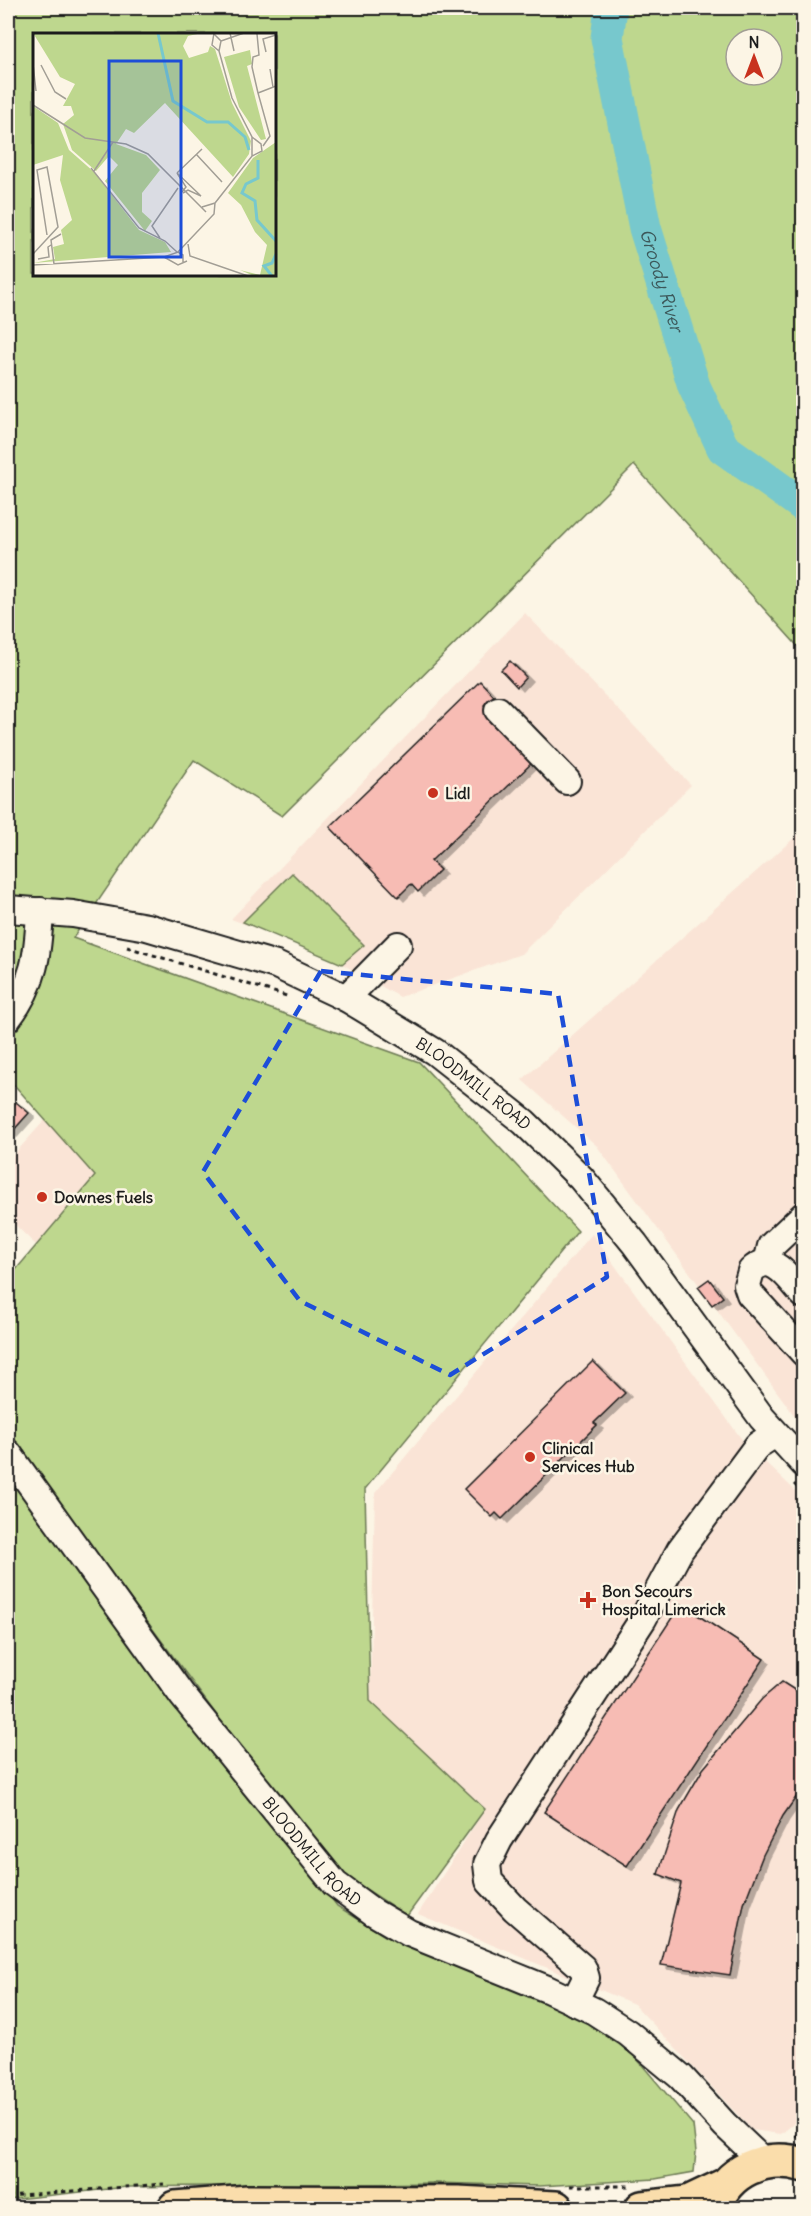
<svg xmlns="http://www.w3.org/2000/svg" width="811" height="2216" viewBox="0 0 811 2216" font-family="Delius,sans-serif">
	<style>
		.built { fill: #fae4d6 }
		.green { fill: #bed78e; stroke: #6d7a55; stroke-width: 1.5; fill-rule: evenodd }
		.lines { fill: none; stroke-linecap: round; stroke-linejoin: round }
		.river { stroke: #77c8cd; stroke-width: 33 }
		.building { fill: #f7bcb4; stroke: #1c1c1c; stroke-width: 1.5; filter: url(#shadow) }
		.minor-casing { stroke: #1c1c1c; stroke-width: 30 }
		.major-casing { stroke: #1c1c1c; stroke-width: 38 }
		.path { stroke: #1c1c1c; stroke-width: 3; stroke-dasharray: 4.5 4.5; stroke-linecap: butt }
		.minor { stroke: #fcf5e5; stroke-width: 26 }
		.major { stroke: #faddab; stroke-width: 33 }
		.marked { fill: none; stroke: #1d4ed8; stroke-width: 4.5; stroke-dasharray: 12 8; stroke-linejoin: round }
		.poi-dot { fill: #c8321e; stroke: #fcf5e5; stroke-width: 2 }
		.labels { text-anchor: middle; stroke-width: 5; stroke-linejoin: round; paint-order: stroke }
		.poi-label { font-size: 16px; font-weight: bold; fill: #1c1c1c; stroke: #fcf5e5; text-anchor: start }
		.street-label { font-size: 16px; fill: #1c1c1c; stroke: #fcf5e5 }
		.water-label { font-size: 18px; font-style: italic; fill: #3c585a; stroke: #fcf5e5 }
		.inset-river { fill: none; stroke: #77c8cd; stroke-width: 3 }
		.inset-road { fill: none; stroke: #a29e95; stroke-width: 1.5 }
		.view { fill: #1d4ed8; fill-opacity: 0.15; stroke: #1d4ed8; stroke-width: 3 }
		.inset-edge { fill: none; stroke: #1c1c1c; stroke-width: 3 }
	</style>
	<defs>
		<filter id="shadow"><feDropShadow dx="6" dy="4" stdDeviation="0" flood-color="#0004"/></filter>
	</defs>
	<rect width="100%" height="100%" fill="#fcf5e5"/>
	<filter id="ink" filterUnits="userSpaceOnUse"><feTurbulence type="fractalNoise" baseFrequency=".0167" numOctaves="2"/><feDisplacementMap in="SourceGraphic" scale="12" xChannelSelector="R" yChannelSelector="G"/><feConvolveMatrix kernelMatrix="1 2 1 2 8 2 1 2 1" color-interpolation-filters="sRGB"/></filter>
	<g filter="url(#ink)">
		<path class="built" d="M525,613L691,785L521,954L400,997L342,964L288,940L231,919Z
			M803,830V1423L794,1415L597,1146L522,1080Z
			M45,1120L95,1176L36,1245L8,1218V1161Z
			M592,1234L743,1441L803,1498V2116L781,2134L752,2130L634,2004L418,1914L485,1809L370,1701L375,1493Z"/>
		<path class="green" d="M8,8H803V652L634,465L282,816L194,760L73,938L419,1062L578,1231L365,1489L370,1701L485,1809L407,1916L349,1878L305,1834L8,1434V1279L95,1176L8,1078ZM34,34H274V274H34ZM736,39H772V75H736Z
			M292,873L364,945L342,964L243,922Z
			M8,1474L337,1906L385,1936L502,1982L588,2021L626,2046L693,2125L696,2152L694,2172L655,2179L540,2186L435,2183L127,2187L8,2200Z"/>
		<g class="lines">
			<path class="river" id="s1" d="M611,8L607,38L645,228L694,386L723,448L804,506"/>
		</g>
		<path class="building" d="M510,661L526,677L517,687L501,670Z
			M480,681L494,696L484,705L536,759L431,861L440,870L418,892L411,884L398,897L330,827Z
			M16,1102L29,1113L11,1133L8,1129V1112Z
			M709,1279L723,1297L712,1305L698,1287Z
			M593,1361L625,1393L594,1423L597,1425L502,1519L496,1513L492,1517L464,1489Z
			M681,1604L764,1659L627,1866L544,1812Z
			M782,1682L804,1696V1786L783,1816L763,1855L744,1904L730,1975L661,1965L681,1883L658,1874L679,1810L703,1769L762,1699Z"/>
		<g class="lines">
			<g class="minor-casing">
				<g id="minor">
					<path d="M498,710L567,781"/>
					<path id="s2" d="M8,909L73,914L147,927L276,965L346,998L435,1052L524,1122L581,1178L635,1244L762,1418L804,1464"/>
					<path d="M346,998L398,945"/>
					<path d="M8,1018C35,983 38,954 40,911"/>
					<path d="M767,1263L771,1246L804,1215"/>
					<path d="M804,1295C790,1280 772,1249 751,1271L747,1285L750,1294L804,1353"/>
					<path id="s3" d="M8,1453L182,1695L335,1884L373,1912L409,1933L547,1989L594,2011L628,2033L681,2077L725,2125L764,2162"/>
					<path d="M574,2002L586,1978L583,1968L515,1909L489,1881L487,1864L499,1840L643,1619L680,1550L758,1445L775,1434"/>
				</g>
			</g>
			<g class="major-casing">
				<path id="major" d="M175,2208L248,2202L458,2203L556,2208
					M642,2208L688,2203L726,2185
					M714,2208C726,2170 766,2153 804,2165"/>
			</g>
			<path class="path" d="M127,947L290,997
				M794,1484L804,1493
				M795,2136L804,2131
				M570,2186H629
				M8,2196L164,2184"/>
			<use href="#minor" class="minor"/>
			<use href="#major" class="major"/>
		</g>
	</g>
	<path class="marked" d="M321,971L558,994L607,1277L450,1375L300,1301L203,1172Z"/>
	<g class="poi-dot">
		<circle cx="433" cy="793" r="6"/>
		<circle cx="42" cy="1197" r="6"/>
		<circle cx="530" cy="1457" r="6"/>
		<path d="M585 1591h6v6h6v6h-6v6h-6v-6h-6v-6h6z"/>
	</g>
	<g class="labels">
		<g class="poi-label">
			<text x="445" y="799">Lidl</text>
			<text x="54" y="1203">Downes Fuels</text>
			<text x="542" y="1454">Clinical<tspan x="542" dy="18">Services Hub</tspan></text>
			<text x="602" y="1597">Bon Secours<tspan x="602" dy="18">Hospital Limerick</tspan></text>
		</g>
		<g class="street-label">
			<text dy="6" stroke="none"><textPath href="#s2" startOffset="506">BLOODMILL ROAD</textPath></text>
			<text dy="6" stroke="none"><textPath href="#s3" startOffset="502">BLOODMILL ROAD</textPath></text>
		</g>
		<g class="water-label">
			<text dy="6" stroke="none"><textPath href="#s1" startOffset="279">Groody River</textPath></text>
		</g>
	</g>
	<g transform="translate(33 33)">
		<rect width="243" height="243" fill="#fcf5e5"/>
		<path d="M0,0H169L155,3L150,13L156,25L175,19L177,13L182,16L199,70L218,108L216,121L200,144L132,70L101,100L93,96L83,111L113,122L127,137L109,160V179L119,188L112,198L72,148L85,132L76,123L63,138L39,117L30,91L41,82L38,73H30L42,51L27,44ZM217,17L219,31L214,33L233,106L228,107L206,74L191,24ZM0,73L25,90L36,117L61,139L106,197L132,209L138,219L0,230L22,226L20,214L31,211L28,197L39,187L27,147L30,122L0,132ZM243,109V243H221L207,237L227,242L234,212L222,199L208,172L195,160L220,125Z" fill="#bed78e"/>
		<path class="inset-river" d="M125,0L140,68L174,89H195L212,104L216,117M225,127V145L213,151L209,160L222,168L224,187L243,208M239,243L231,233L239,230L243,221"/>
		<path class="inset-road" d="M181,0L179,12L186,18M197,0L201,18M181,1L188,8L186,18L199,65L219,104V123M224,1L226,22L220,24L219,34L225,60M188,8L211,0M233,19L230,6L243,2M0,31L3,58M8,32L22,59L33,66M237,36L240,54M0,72L52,105L93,111L115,121L173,179M230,113L237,103L225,60L243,53M163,121L189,149M58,135L106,195L132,208L144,219M61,138L80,109M144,140L169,116M149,159L153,154L144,140L168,163L155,157L150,160M169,174L182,170L219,123L229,118L228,111L219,104M127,205L119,193L145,155M155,211L157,223L215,243M145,219L181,181L182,170M0,221L25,194L14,134L4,137L14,202M131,224L145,232L154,228M5,226L16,224L15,214L18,212M21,231L18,207L28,201M0,232L131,224L145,219L150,222V229"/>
		<path class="view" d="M76,28H148V224H76Z"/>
		<rect width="243" height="243" class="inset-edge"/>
	</g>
	<rect width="811" height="2216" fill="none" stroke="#fcf5e5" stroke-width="30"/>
	<rect x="15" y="15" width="781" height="2186" fill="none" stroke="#1c1c1c" stroke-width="2" filter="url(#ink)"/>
	<g transform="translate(754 57)"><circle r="28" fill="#fcf5e5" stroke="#a29e95" stroke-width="1.5"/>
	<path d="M0-4.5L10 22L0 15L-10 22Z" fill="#c8321e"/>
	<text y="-9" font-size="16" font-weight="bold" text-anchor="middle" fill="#1c1c1c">N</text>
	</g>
</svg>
